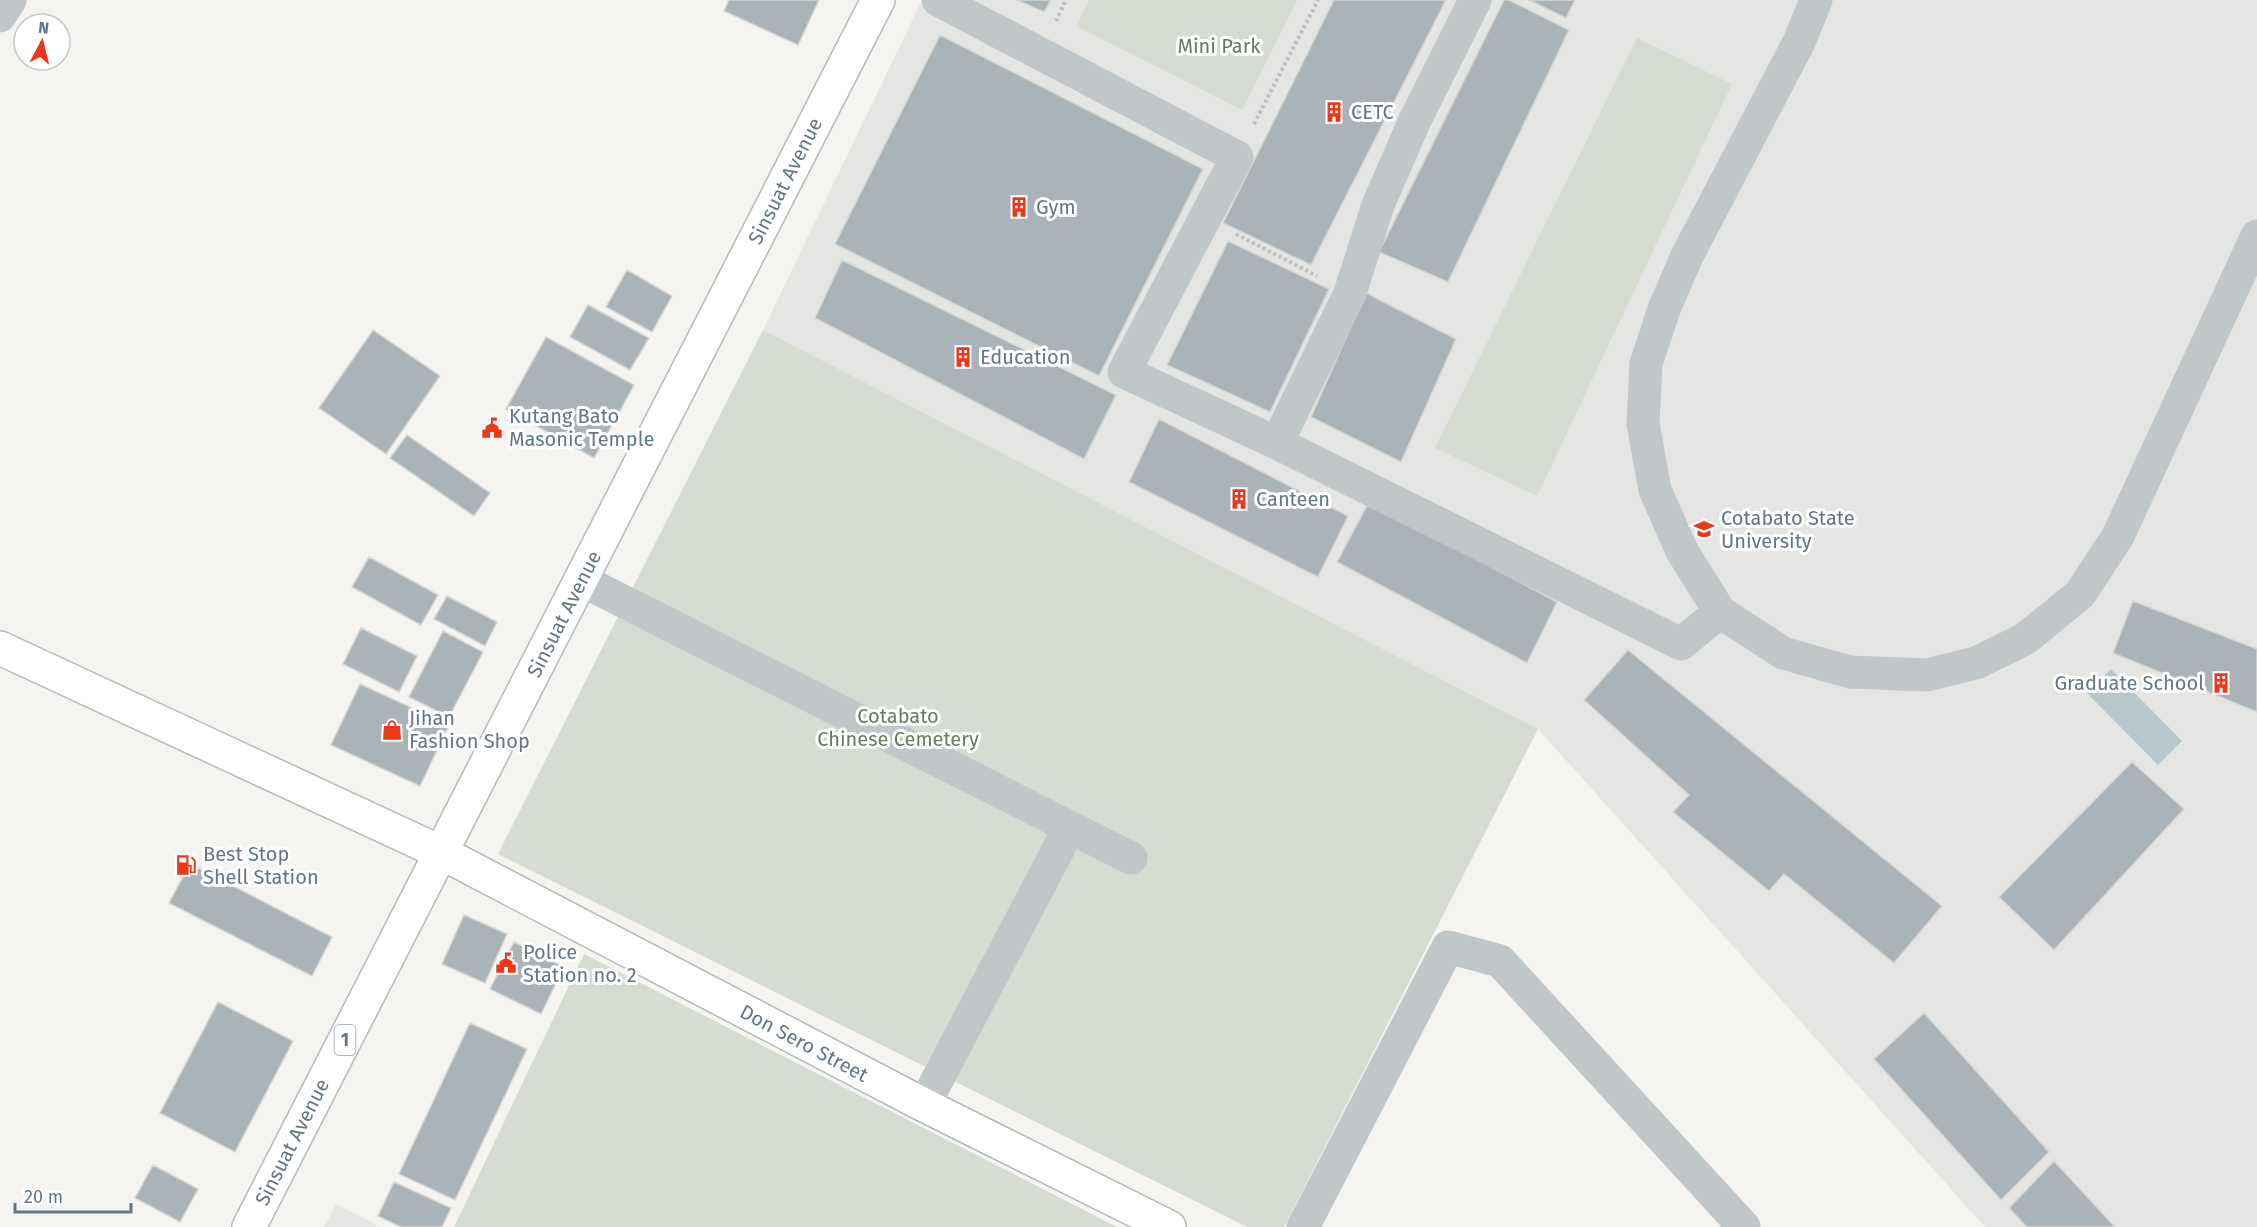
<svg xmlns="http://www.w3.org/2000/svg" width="2257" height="1227" viewBox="0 0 2257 1227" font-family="'Fira Sans',sans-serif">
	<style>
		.built { fill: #e5e6e4 }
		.green { fill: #d6dcd1 }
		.water { fill: #b8c7ca }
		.building { fill: #aab3b7; stroke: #d6d5d3; stroke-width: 1.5 }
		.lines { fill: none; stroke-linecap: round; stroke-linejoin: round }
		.major-casing { stroke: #b4b9bc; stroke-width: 36 }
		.path { stroke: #bdbfc1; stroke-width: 4; stroke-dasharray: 3 3; stroke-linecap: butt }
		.minor { stroke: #c1c6c8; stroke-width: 33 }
		.major { stroke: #fff; stroke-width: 33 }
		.labels { text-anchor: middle; stroke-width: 6; stroke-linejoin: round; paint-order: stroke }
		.shield { fill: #fff; stroke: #91a0a8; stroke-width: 1.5 }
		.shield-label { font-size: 18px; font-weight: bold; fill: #627783 }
		.park-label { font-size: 20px; fill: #687a61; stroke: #fff }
		.poi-label { font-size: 20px; fill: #627783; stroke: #fff; text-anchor: start }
		.street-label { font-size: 20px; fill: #627783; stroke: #fff }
	</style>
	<rect width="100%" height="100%" fill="#f5f4f0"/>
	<path class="built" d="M922,0H2257V1227H1985L1538,729L763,330Z
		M336,1204L381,1227H324Z"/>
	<path class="green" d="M1089,0H1297L1242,110L1076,26Z
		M1637,38L1732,84L1537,496L1435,448Z
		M763,330L1538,729L1284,1227H1247L498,854Z
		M584,954L1117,1227H454Z"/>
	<path class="water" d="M2111,669L2182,741L2158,765L2087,693Z"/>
	<path class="building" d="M729,0H819L798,45L724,11Z
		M1017,0H1051L1044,12Z
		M1334,0H1446L1311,265L1223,223Z
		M1504,0H1509L1569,30L1448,282L1379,252Z
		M1529,0H1575L1566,18Z
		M940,35L1203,169L1099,376L835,244Z
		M1228,241L1329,289L1270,412L1167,365Z
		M842,260L1116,395L1084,459L815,318Z
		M627,270L672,296L652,332L606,307Z
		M1366,293L1456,339L1401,462L1311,417Z
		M588,305L649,338L630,370L570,337Z
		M373,330L440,376L386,454L319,408Z
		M546,337L634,385L594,458L506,409Z
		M1159,419L1348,516L1318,577L1129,482Z
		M407,435L490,493L474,516L390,458Z
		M1369,502L1557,602L1527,663L1337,562Z
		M369,557L438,595L421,625L352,587Z
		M447,596L497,622L485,646L434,619Z
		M2133,601L2257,649V712L2113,653Z
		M361,628L417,656L399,692L343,664Z
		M443,631L483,652L449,717L409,697Z
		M1628,650L1942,906L1894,963L1784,874L1769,891L1673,812L1689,795L1584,700Z
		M360,684L449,725L420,786L331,745Z
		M2132,762L2184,809L2054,950L1999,897Z
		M190,864L332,937L312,976L169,903Z
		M464,915L507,934L485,983L442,964Z
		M514,942L564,967L541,1014L490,989Z
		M218,1002L293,1041L235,1152L160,1113Z
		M1924,1013L2049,1152L2001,1200L1874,1059Z
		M470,1023L527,1049L455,1200L399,1174Z
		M2054,1161L2115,1227H2027L2009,1208Z
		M153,1165L198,1189L180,1222L135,1198Z
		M394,1182L451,1208L442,1227H401L378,1216Z"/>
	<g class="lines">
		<g class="major-casing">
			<path id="major" d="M0,648L442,853L924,1105L1169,1227
				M249,1227L878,0"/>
		</g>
		<path class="path" d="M1056,21L1066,0
			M1254,124L1318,0
			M1236,234L1317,276"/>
		<path class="minor" d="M938,0L1237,157L1124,372L1277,443L1681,644L1720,612
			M1816,0L1799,42L1687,256L1664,309L1646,364L1643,424L1655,490L1682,551L1720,612L1783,653L1850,672L1926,675L1976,663L2025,639L2080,594L2118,536L2257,236
			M0,16L10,0
			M1277,443L1350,293L1378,205L1415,120L1475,0
			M581,580L1131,858
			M924,1105L1070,827
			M1303,1227L1448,947L1500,961L1744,1227"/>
		<use href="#major" class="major"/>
	</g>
	<defs>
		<g id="building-bare" transform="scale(1.62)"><path d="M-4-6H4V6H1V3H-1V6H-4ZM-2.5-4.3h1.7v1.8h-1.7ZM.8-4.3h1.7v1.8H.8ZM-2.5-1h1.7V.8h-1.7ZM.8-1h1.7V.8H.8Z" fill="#ec3718" stroke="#fff" stroke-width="2.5" paint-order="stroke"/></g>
		<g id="civic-bare" transform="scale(1.62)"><path d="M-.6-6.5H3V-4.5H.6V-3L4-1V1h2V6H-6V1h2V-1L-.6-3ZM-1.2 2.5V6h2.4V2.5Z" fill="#ec3718" stroke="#fff" stroke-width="2.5" paint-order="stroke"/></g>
		<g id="university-bare" transform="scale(1.62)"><path d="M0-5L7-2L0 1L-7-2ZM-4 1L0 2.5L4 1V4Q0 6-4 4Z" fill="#ec3718" stroke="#fff" stroke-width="2.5" paint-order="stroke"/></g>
		<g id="shop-bare" transform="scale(1.62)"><path d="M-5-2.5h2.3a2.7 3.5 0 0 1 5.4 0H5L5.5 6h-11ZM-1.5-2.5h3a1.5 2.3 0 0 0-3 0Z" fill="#ec3718" stroke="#fff" stroke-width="2.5" paint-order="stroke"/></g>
		<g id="fuel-bare" transform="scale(1.62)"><path d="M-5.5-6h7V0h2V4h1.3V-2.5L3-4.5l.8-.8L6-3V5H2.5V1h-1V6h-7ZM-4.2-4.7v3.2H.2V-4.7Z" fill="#ec3718" stroke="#fff" stroke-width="2.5" paint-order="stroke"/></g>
	</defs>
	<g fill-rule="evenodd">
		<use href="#building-bare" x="1334" y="112"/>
		<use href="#building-bare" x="1019" y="207"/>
		<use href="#building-bare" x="963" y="357"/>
		<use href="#civic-bare" x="492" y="428"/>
		<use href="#building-bare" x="1239" y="499"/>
		<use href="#university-bare" x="1704" y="529"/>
		<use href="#building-bare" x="2221" y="683"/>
		<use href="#shop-bare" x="392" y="730"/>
		<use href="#fuel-bare" x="186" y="865"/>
		<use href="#civic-bare" x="506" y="963"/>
	</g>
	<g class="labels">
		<rect class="shield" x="334.5" y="1025" width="21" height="30" rx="4.5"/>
		<g class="shield-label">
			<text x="345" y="1046">1</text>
		</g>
		<g class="park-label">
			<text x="1219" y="53">Mini Park</text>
			<text x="898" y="723">Cotabato<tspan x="898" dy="23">Chinese Cemetery</tspan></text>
		</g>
		<g class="poi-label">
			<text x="1351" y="119">CETC</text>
			<text x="1036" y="214">Gym</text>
			<text x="980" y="364">Education</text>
			<text x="509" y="423">Kutang Bato<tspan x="509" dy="23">Masonic Temple</tspan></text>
			<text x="1256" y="506">Canteen</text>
			<text x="1721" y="525">Cotabato State<tspan x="1721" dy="23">University</tspan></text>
			<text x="2204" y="690" text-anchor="end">Graduate School</text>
			<text x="409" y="725">Jihan<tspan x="409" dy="23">Fashion Shop</tspan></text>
			<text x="203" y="861">Best Stop<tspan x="203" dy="23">Shell Station</tspan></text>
			<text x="523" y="959">Police<tspan x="523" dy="23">Station no. 2</tspan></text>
		</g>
		<g class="street-label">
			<text transform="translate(785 181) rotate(-63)" y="7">Sinsuat Avenue</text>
			<text transform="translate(564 614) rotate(-63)" y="7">Sinsuat Avenue</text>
			<text transform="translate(804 1043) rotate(28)" y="7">Don Sero Street</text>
			<text transform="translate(292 1142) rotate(-63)" y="7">Sinsuat Avenue</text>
		</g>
	</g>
	<g transform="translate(42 42) rotate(7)"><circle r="28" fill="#ffffff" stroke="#c0c9cd" stroke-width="1.5"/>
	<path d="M0-4.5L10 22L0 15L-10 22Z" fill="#ec3718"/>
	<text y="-9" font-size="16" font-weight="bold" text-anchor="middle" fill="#627783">N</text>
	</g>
	<path d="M15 1203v9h116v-9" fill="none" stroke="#627783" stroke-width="3"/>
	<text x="24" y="1203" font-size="18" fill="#627783" stroke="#ffffff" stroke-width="4.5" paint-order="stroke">20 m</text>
</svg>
